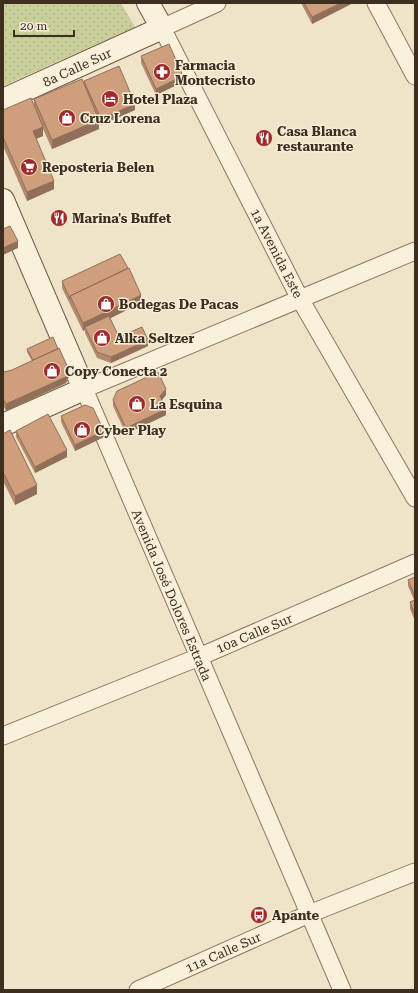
<svg xmlns="http://www.w3.org/2000/svg" width="418" height="993" viewBox="0 0 418 993" font-family="'Roboto Serif',serif">
	<style>
		.park { fill: url(#park-dots) }
		.lines { fill: none; stroke-linecap: round; stroke-linejoin: round }
		.street-casing { stroke: #8d765c; stroke-width: 19 }
		.secondary-casing { stroke: #6f573f; stroke-width: 24 }
		.street { stroke: #faf1dc; stroke-width: 17 }
		.secondary { stroke: #faf1dc; stroke-width: 22 }
		.wall { fill: #b2896c }
		.shaded-wall { fill: #916f58 }
		.building { fill: #cf9f7d; stroke: #916f58 }
		.labels { text-anchor: middle; stroke-width: 3; stroke-linejoin: round; paint-order: stroke }
		.poi-label { font-size: 13px; font-weight: bold; fill: #3d2e20; stroke: #f7eed8; text-anchor: start }
		.street-label { font-size: 13px; fill: #3d2e20; stroke: #f7eed8 }
	</style>
	<defs>
		<pattern id="park-dots" width="8" height="8" patternUnits="userSpaceOnUse"><rect width="8" height="8" fill="#c9cf9b"/><path d="M2 2h.1M6 6h.1" fill="none" stroke="#aeb285" stroke-width="1.8" stroke-linecap="round"/></pattern>
	</defs>
	<rect width="100%" height="100%" fill="#f0e4c8"/>
	<path class="park" d="M3,3H121L135,27L3,86Z"/>
	<g class="lines">
		<g class="street-casing">
			<path id="street" d="M217,3L162,28L300,299L415,498
				M376,3L415,76
				M3,736L199,657L415,563
				M138,990L309,914L415,872
				M342,990L84,389L415,251"/>
		</g>
		<g class="secondary-casing">
			<path id="secondary" d="M3,100L162,28L148,3
				M3,200L84,389L3,425"/>
		</g>
		<use href="#street" class="street"/>
		<use href="#secondary" class="secondary"/>
	</g>
	<path class="wall" d="M301,3H353L312,24Z
		M141,56L183,82L156,95L141,63Z
		M84,81L135,110L101,125L99,121V129L52,149L43,129V136L36,139L54,189L27,201L3,146V110L34,106V99L84,85Z
		M62,281L141,303L110,318L119,337L148,346L111,363L97,358L85,333V330L83,331L62,288Z
		M27,349L69,376L66,383L6,411L3,405V369L4,372L12,370L32,361L27,352Z
		M166,395L162,400L166,415L126,434L113,406V400Z
		M61,416L104,437L75,451L61,422Z
		M16,431L67,457L35,473L16,437Z
		M3,434L37,494L15,505L4,483H3Z
		M415,577V621L410,609V602L414,600L408,586V580Z"/>
	<path class="shaded-wall" d="M341,3H353L312,24V17Z
		M183,76V82L156,95V89Z
		M135,104V110L101,125V119Z
		M99,120V129L52,149V140Z
		M43,127V136L33,140V131Z
		M54,181V189L27,201V192Z
		M18,241V248L3,255V248Z
		M141,295V303L87,330L85,327V330L83,331V323Z
		M148,340V346L111,363V357Z
		M69,370V376L66,383L6,411V404Z
		M166,389V395L160,402V396Z
		M166,409V415L126,434V428Z
		M104,431V437L75,451V445Z
		M67,450V457L35,473V467Z
		M4,474V483H3V475Z
		M37,485V494L15,505V496Z"/>
	<path class="building" d="M304,3H341L312,17Z
		M169,44L183,76L156,89L141,56Z
		M119,66L135,104L101,119L84,81Z
		M82,79L99,120L52,140L34,99Z
		M31,98L43,127L33,131L54,181L27,192L3,137V110Z
		M10,226L18,241L3,248V229Z
		M120,254L128,268L70,296V299L62,281Z
		M129,268L141,295L83,323L70,296Z
		M109,316L119,337L142,327L148,340L111,357L97,352L85,327Z
		M53,337L58,349L33,360L27,349Z
		M59,348L69,370L66,377L6,404L3,399V369L4,372L12,370Z
		M158,372L166,389L160,396L166,409L126,428L113,400L117,391Z
		M85,405L93,408L104,431L75,445L61,416Z
		M48,414L67,450L35,467L16,431Z
		M10,430L37,485L15,496L4,474L3,475V434Z
		M415,577V596L408,580Z
		M415,600V615L410,602Z"/>
	<defs>
		<g id="pharmacy-disc" transform="scale(0.9)"><circle r="9.5" fill="#9e2a2b" stroke="#f7eed8"/><path d="M-2-6h4v4h4v4h-4v4h-4v-4h-4v-4h4Z" fill="#fff"/></g>
		<g id="hotel-disc" transform="scale(0.9)"><circle r="9.5" fill="#9e2a2b" stroke="#f7eed8"/><path d="M-6-4.5h1.5V1H6V5H4.5V3h-9V5H-6ZM-4 0a1.8 1.8 0 1 1 3.6 0ZM.5 0V-2.5h3Q6-2.5 6 0Z" fill="#fff"/></g>
		<g id="shop-disc" transform="scale(0.9)"><circle r="9.5" fill="#9e2a2b" stroke="#f7eed8"/><path d="M-5-2.5h2.3a2.7 3.5 0 0 1 5.4 0H5L5.5 6h-11ZM-1.5-2.5h3a1.5 2.3 0 0 0-3 0Z" fill="#fff"/></g>
		<g id="restaurant-disc" transform="scale(0.9)"><circle r="9.5" fill="#9e2a2b" stroke="#f7eed8"/><path d="M-5-6h1v4h1v-4h1v4h1v-4h1v5L-1.5 .5V6h-2V.5L-5-1ZM5-6V6H3V1.5H1.5Q1.5-4 5-6Z" fill="#fff"/></g>
		<g id="supermarket-disc" transform="scale(0.9)"><circle r="9.5" fill="#9e2a2b" stroke="#f7eed8"/><path d="M-6-5.5h2.5l.6 2H6L4.5 2H-2.5L-4.4-4H-6ZM-1.5 3.2a1.3 1.3 0 1 0 .1 0ZM3 3.2a1.3 1.3 0 1 0 .1 0Z" fill="#fff"/></g>
		<g id="bus-disc" transform="scale(0.9)"><circle r="9.5" fill="#9e2a2b" stroke="#f7eed8"/><path d="M-5-6H5V4H4V6H2V4H-2V6H-4V4H-5ZM-3.5-4V0h7V-4ZM-3.5 1.2v1.5H-2V1.2ZM2 1.2v1.5H3.5V1.2Z" fill="#fff"/></g>
	</defs>
	<g fill-rule="evenodd">
		<use href="#pharmacy-disc" x="162" y="72"/>
		<use href="#hotel-disc" x="110" y="99"/>
		<use href="#shop-disc" x="67" y="118"/>
		<use href="#restaurant-disc" x="264" y="138"/>
		<use href="#supermarket-disc" x="29" y="167"/>
		<use href="#restaurant-disc" x="59" y="218"/>
		<use href="#shop-disc" x="106" y="304"/>
		<use href="#shop-disc" x="102" y="338"/>
		<use href="#shop-disc" x="52" y="371"/>
		<use href="#shop-disc" x="137" y="404"/>
		<use href="#shop-disc" x="82" y="430"/>
		<use href="#bus-disc" x="259" y="915"/>
	</g>
	<g class="labels">
		<g class="poi-label">
			<text x="175" y="70">Farmacia<tspan x="175" dy="15">Montecristo</tspan></text>
			<text x="123" y="104">Hotel Plaza</text>
			<text x="80" y="123">Cruz Lorena</text>
			<text x="277" y="136">Casa Blanca<tspan x="277" dy="15">restaurante</tspan></text>
			<text x="42" y="172">Reposteria Belen</text>
			<text x="72" y="223">Marina's Buffet</text>
			<text x="119" y="309">Bodegas De Pacas</text>
			<text x="115" y="343">Alka Seltzer</text>
			<text x="65" y="376">Copy Conecta 2</text>
			<text x="150" y="409">La Esquina</text>
			<text x="95" y="435">Cyber Play</text>
			<text x="272" y="920">Apante</text>
		</g>
		<g class="street-label">
			<text transform="translate(77 67) rotate(-25)" y="5">8a Calle Sur</text>
			<text transform="translate(277 253) rotate(63)" y="5">1a Avenida Este</text>
			<text transform="translate(172 595) rotate(67)" y="5">Avenida José Dolores Estrada</text>
			<text transform="translate(254 633) rotate(-23)" y="5">10a Calle Sur</text>
			<text transform="translate(223 952) rotate(-24)" y="5">11a Calle Sur</text>
		</g>
	</g>
	<rect width="418" height="993" fill="none" stroke="#3d2e20" stroke-width="8"/>
	<path d="M14 30v6h60v-6" fill="none" stroke="#3d2e20" stroke-width="2"/>
	<text x="20" y="30" font-size="12" fill="#3d2e20" stroke="#f7eed8" stroke-width="3" paint-order="stroke">20 m</text>
</svg>
